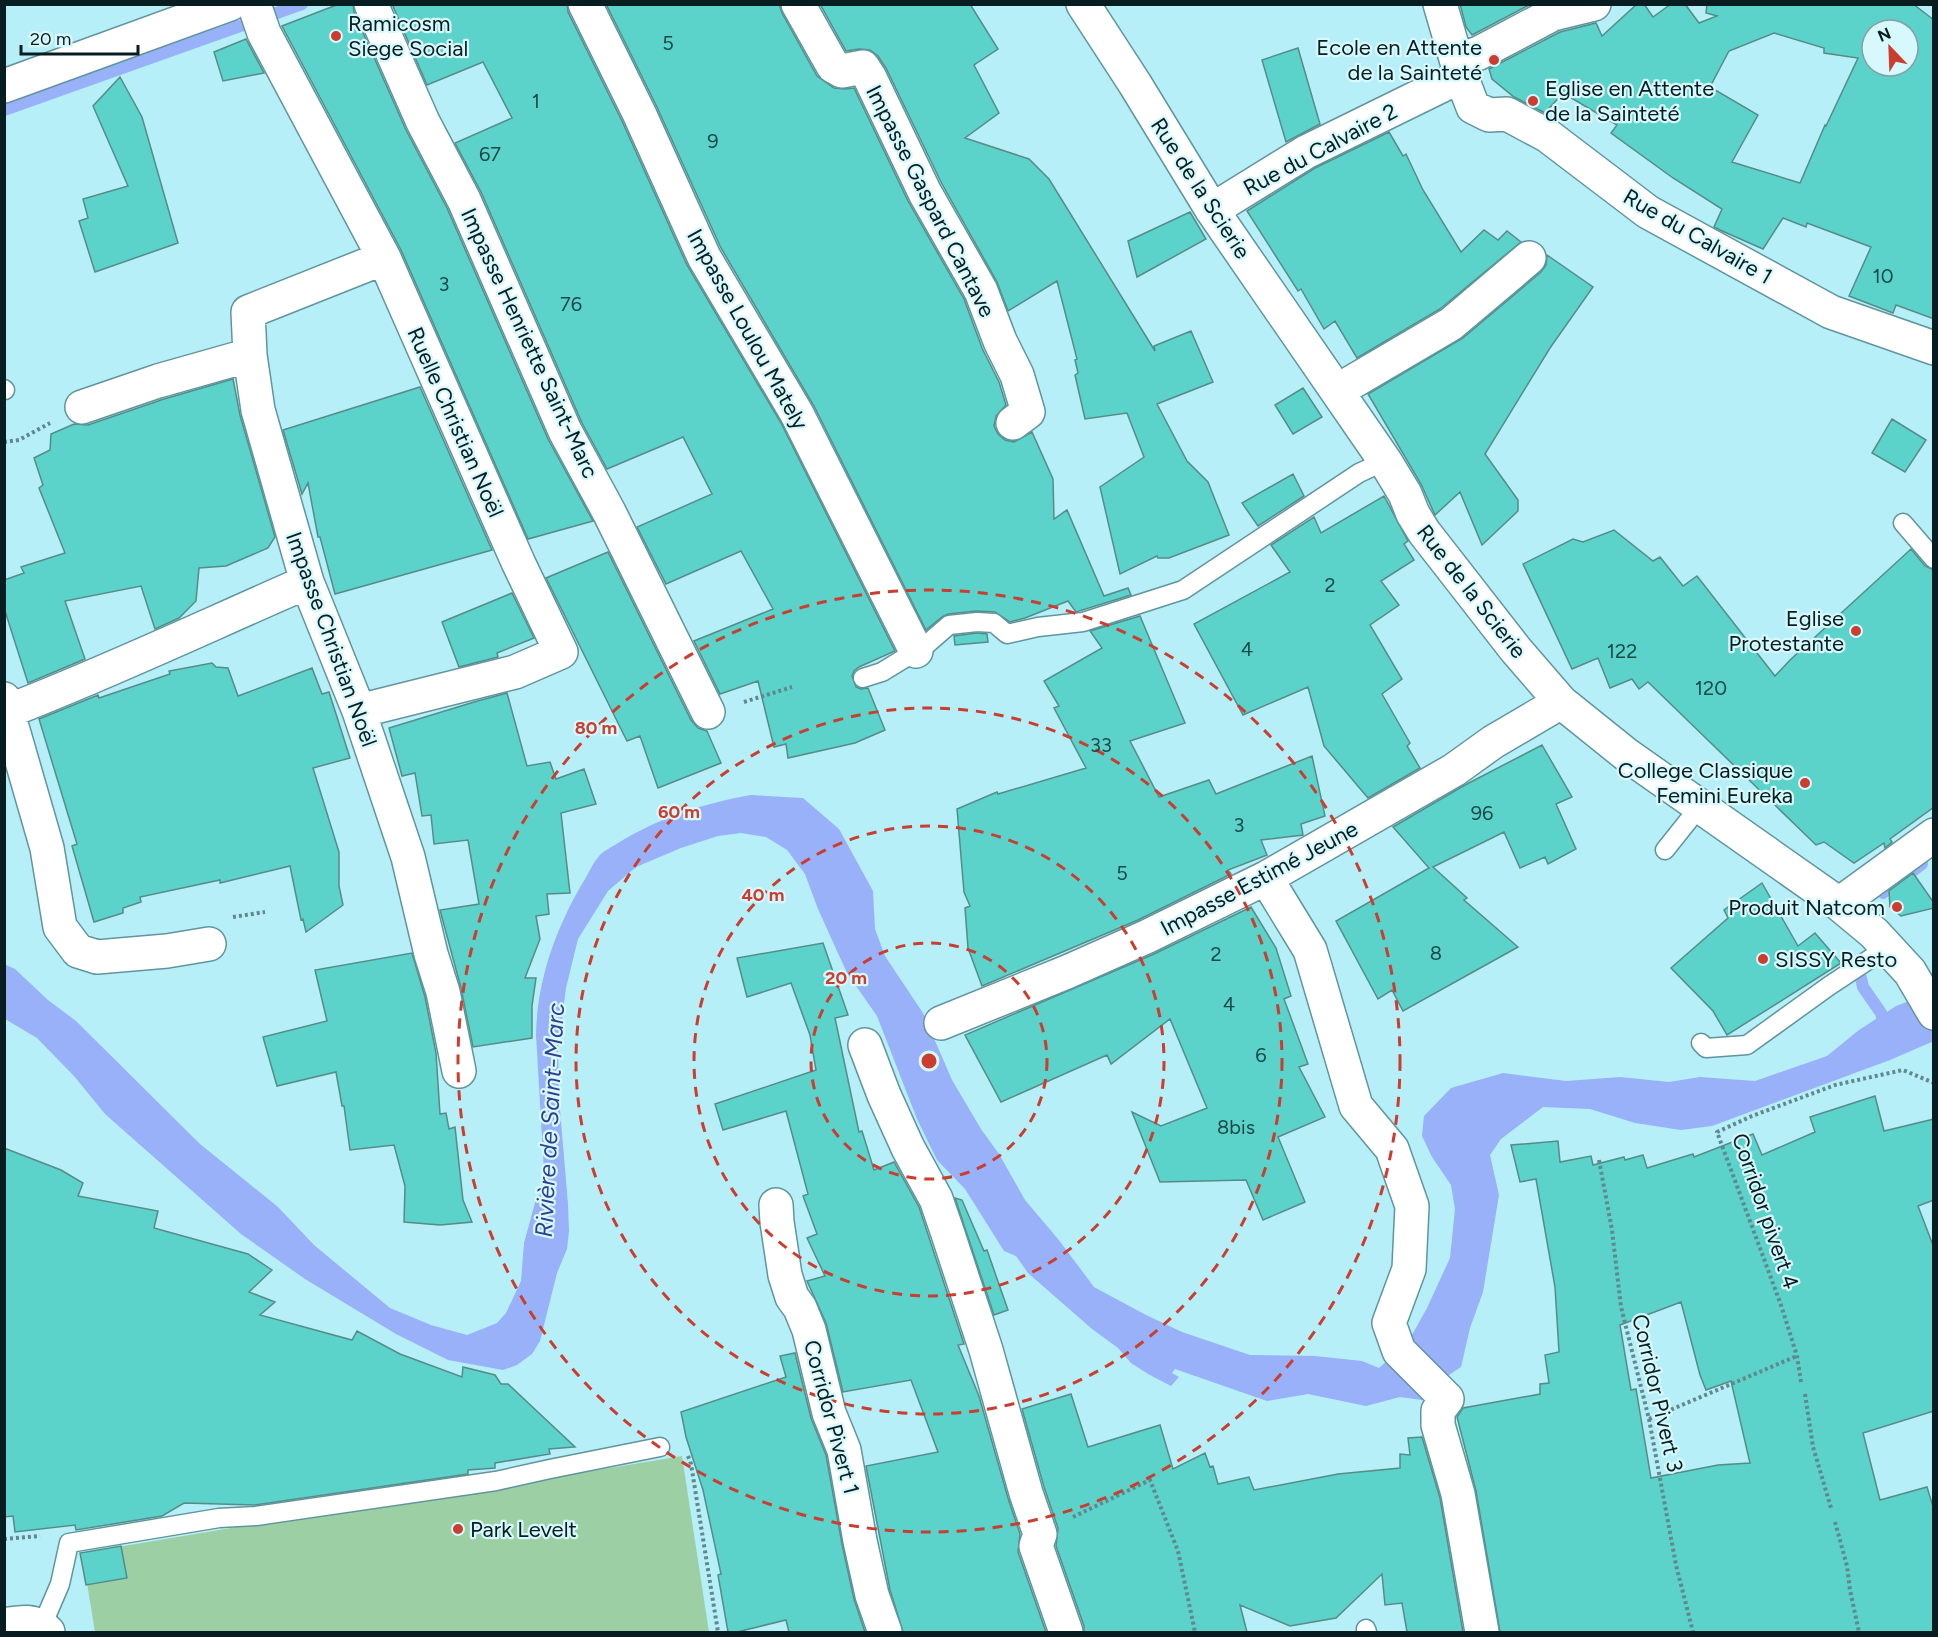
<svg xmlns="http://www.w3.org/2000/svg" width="1938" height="1637" viewBox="0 0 1938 1637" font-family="Figtree,sans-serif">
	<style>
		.green { fill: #9cd0a4 }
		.water { fill: #98b1f9 }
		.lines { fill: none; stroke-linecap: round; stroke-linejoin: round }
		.stream { stroke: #98b1f9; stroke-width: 12 }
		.building { fill: #5bd2ca; stroke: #568c88; stroke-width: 1.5; fill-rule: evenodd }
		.service-casing { stroke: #60959e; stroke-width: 21 }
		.minor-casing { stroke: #60959e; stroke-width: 36 }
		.path { stroke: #61888e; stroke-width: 4; stroke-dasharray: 3 3; stroke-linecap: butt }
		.service { stroke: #fff; stroke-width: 18 }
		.minor { stroke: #fff; stroke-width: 33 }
		.ring { fill: none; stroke: #ca3d2f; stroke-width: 3; stroke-dasharray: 10 8 }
		.poi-dot { fill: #ca3d2f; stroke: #d7f8fd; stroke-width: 2 }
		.labels { text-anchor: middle; stroke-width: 4.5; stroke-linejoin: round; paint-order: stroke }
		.number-label { font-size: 20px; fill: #1c4a4a }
		.poi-label { font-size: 22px; fill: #071d20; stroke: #d7f8fd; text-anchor: start }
		.street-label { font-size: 22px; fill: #071d20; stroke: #d7f8fd }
		.water-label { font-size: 24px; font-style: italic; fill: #2c3f92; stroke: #d7f8fd }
		.centre { fill: #ca3d2f; stroke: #d7f8fd; stroke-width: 3 }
		.ring-label { font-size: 18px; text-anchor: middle; font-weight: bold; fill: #ca3d2f; stroke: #d7f8fd; stroke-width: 4.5; stroke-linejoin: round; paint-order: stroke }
	</style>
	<rect width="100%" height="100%" fill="#b7eff9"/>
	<path class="green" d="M682,1456L709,1632H95L82,1553L380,1503L383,1506Z"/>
	<path class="water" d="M751,795L803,798L839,829L873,891L875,929L885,956L923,1013L952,1080L981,1129L999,1154L1025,1200L1058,1239L1094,1287L1146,1315L1182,1332L1250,1355L1315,1356L1362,1361L1379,1368L1408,1342L1427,1308L1450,1258L1455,1209L1451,1185L1432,1157L1422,1136L1424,1116L1451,1088L1503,1073L1566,1081L1620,1077L1669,1082L1700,1077L1755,1081L1827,1056L1859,1030L1896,1006L1933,992L1934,1041L1890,1060L1712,1126L1681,1130L1635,1123L1590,1109L1543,1107L1501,1139L1490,1155L1499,1195L1483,1292L1470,1328L1461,1367L1443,1379L1429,1401L1400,1397L1366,1406L1308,1394L1267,1401L1175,1369L1172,1373L1179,1377L1171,1386L1148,1374L1131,1363L1118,1348L1092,1329L1028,1273L1016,1256L1004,1251L965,1189L937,1160L917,1119L877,1016L847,973L818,909L805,874L787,850L766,837L741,833L718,836L681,848L636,867L608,891L578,939L566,988L558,1048L559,1098L568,1204L569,1231L567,1249L557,1273L540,1341L532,1354L517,1365L503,1370L448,1360L396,1334L305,1279L241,1234L105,1114L74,1076L37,1038L5,1019L4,964L15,969L48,1000L76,1021L200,1144L278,1207L314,1245L390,1308L431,1325L467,1335L497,1323L506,1313L521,1281L524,1243L536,1199L545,1188L536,1035C537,980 556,927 585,879C589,872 593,863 599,856C603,851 612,847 618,843C661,817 701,804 751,795Z"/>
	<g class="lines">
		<path class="stream" d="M4,110L302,4
			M1883,893L1922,864
			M1861,978L1863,987L1881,1013L1885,1030"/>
	</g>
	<path class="building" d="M339,4H353L354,12L406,130L447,208L548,439L593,521L528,539L401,250L282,26Z
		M392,4H567L568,12L622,121L687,265L781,423L895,651L859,667L854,671L852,676L856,687L861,689L868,688L885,730L855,743L788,758L786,744L774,747L758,681L720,694L694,641L773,609L741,551L666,584L637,527L712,494L683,437L607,469L582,423L481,192L455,143L512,118L483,62L427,85Z
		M606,4H779L782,13L817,76L834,88L845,89L854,88L908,201L964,299L982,348L999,382L1006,405L996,416L994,426L998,434L1005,440L1014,442L1032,432L1053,479L1054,519L1067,510L1104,596L1128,588L1131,595L1076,612L1068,601L1025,618L1010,622L995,612L976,611L948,614L942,617L926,630L814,406L721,248L656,105Z
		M820,4H970L998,49L974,65L999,113L965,138L1029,159L1049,179L1155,351L1154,346L1191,331L1213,382L1157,404L1187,461L1208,482L1229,535L1169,558H1158L1157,556L1120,574L1100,487L1144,457L1127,413L1085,419L1075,375L1078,373L1075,360L1077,359L1057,281L1008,311L997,282L942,184L886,68L878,56L870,50L859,49L846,51Z
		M1460,4H1531L1472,35L1466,27Z
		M1637,4H1644L1653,17L1671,4H1685L1699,23L1717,16L1706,13L1707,4H1913L1934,20V319L1896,305L1893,313L1849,296L1871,247L1807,223L1806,227L1783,218L1763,249L1720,230L1714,227L1722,209L1673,178L1611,133L1617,125L1563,93L1545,113L1514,97L1492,79L1489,69L1560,32L1596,23L1602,36ZM1872,30H1908V66H1872ZM1774,33L1824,48V53L1858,58L1826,126L1825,125L1800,183L1732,162L1758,115L1710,87L1729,51Z
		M246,39L264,73L223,81L214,52Z
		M1298,48L1320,124L1286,142L1262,60Z
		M120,77L142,117L178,243L95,272L79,221L88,218L83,199L128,186L93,106Z
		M1389,132L1403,156L1406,154L1423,190L1461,252L1484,230L1498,240L1507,231L1521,242L1440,309L1357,358L1335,321L1324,329L1301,289L1298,291L1247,211L1315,168Z
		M1190,212L1206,239L1137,277L1128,241Z
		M1547,255L1593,287L1550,348L1485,454L1518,500V511L1482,545L1460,492L1435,515L1421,484L1368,394L1463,338L1541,272L1546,265Z
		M233,379L240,415L275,537L268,548L226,566L199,568L196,601L179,618L155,629L141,586L65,601L85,659L28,683L4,608V580L24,573L21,567L65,553L39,488L43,485L34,458L50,450L51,434L74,424L88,425L164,399Z
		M420,387L492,550L335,594L320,537H318L308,483L302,494L283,430Z
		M1303,388L1322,417L1293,434L1275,405Z
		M1892,419L1926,440L1905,472L1872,453Z
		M1293,474L1304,496L1258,526L1242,503Z
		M1384,496L1408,541L1404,544L1414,560L1381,581L1399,605L1370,625L1402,679L1382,694L1410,743L1407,746L1420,768L1368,798L1324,746L1308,687L1243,715L1194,624L1290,572L1271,545L1314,517L1321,533Z
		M1614,530L1653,561L1660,557L1683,586L1697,576L1775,676L1790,660L1911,549L1925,566L1934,570V807L1890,839L1892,842L1885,848L1884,843L1854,863L1824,842L1816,845L1648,682L1639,689L1632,679L1610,688L1598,658L1572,669L1523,564L1573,539L1583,542Z
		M608,552L691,720L698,728L707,731L721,763L658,788L640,736L627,741L546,578Z
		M512,593L534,638L497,653L498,657L459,667L442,622Z
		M1140,616L1185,723L1130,741L1159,797L1209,780L1216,794L1312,756L1325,816L1301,824L1303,835L1261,840L1267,855L1228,870L1231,874L1138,920L982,986L968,948L965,908L970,906L964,892L957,809L997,792L998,794L1086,768L1054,708L1059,706L1044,681L1102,648L1090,631Z
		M977,633L987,634L988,642L955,645L954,636Z
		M212,663L216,667L228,668L238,696L312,668L322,694L329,692L350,758L313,768L339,852V886L343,905L306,932L303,919L301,920L290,866L220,883V880L140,897L141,902L123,908V913L94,922L72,846L77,844L39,719L98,695L99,698L170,674L169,671Z
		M507,693L527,766L550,762L556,779L584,769L596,804L561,813L570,893L547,894L549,914L536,916L540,939L525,978H536L532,1006V1038L473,1047L461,988L440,910L479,904L468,840L434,844L431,815L422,816L415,773L402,776L389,728L474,702Z
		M1542,745L1572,797L1556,804L1576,849L1548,864L1545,857L1520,868L1504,832L1433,867L1467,898L1464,900L1518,947L1403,1011L1392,990L1378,999L1336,921L1429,868L1393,827L1465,785Z
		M1913,873L1934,903V908L1901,916L1890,907L1889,891Z
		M1762,883L1798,946L1815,933L1841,963L1727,1035L1713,1011L1671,968L1728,918L1724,910Z
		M1251,907L1276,948L1291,996L1284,999L1308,1064L1299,1067L1325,1117L1278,1137L1305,1202L1263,1220L1246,1180L1160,1182L1132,1112L1161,1126L1207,1108L1170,1019L1111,1064L1107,1055L1001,1102L965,1035L1154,954Z
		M823,943L848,1015L835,1018L859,1132L862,1131L874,1170L894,1162L919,1207L964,1344L958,1345L979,1396L1008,1498L1020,1534L1018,1552L1046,1632H903L890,1590L866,1466L938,1452L911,1380L843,1392L826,1323L807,1281L825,1276L807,1238L817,1234L803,1196L808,1194L786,1111L723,1130L715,1104L816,1070L810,1035L791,983L747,997L737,958Z
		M412,953L425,997L436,1053L440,1114L446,1113L449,1129L455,1127L463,1200L472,1222L440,1225L404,1222L405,1186L394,1145L350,1150L344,1106H342L336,1072L277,1086L263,1037L327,1021L315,970Z
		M1875,1096L1884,1131L1934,1119V1200L1918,1206L1934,1248V1411L1863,1433L1880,1500L1927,1487L1934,1510V1632H1500L1476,1491L1457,1417L1463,1408L1540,1394V1384L1549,1383L1545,1355L1559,1352L1555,1287L1536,1179L1520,1182L1511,1145L1558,1141L1560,1162L1591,1156L1593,1165L1624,1157L1625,1160L1643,1155L1647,1168L1693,1154L1694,1157L1753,1134L1762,1155L1815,1132L1810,1117ZM1681,1302L1700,1375L1706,1390L1731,1381L1750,1463L1718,1465L1651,1478L1636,1389L1631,1390L1620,1325Z
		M4,1148L61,1170L83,1183L78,1196L158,1211L154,1228L248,1254L272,1270L249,1292L275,1302L260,1315L352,1340L357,1331L400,1354L462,1377L463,1367L495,1375L501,1384H508L575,1447L549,1449L550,1454L495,1463V1468L468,1470V1474L255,1505L184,1503L162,1516L76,1530L75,1525L15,1532L13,1516L4,1517Z
		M955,1198L962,1200L984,1251L987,1250L1008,1310L994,1315Z
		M795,1353L811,1418L826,1455L842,1544L854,1599L865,1632H789L786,1620L737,1632H728L718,1575L721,1574L703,1490L686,1437L681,1412L786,1377L780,1356Z
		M1071,1394L1088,1447L1160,1425L1173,1469L1205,1453L1210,1467L1213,1466L1218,1484L1249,1477L1254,1490L1338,1474L1400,1468V1454L1410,1455L1408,1438L1422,1437L1440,1498L1463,1632H1407L1402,1603L1385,1605L1382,1574L1336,1618L1290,1626L1240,1605L1247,1632H1084V1626L1056,1546L1058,1528L1044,1487L1022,1409Z
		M121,1546L127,1578L86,1585L80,1553Z"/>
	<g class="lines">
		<g class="service-casing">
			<path id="service" d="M4,389L5,390
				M1903,523L1934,559
				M863,678L882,672L926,645L949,625L977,622L994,623L1007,634L1038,627L1083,622L1183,590L1359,473L1385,461
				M1665,850L1700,806
				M1701,1043L1706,1048L1747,1045L1829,986L1888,947
				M42,1626L60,1584L69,1543L219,1518L256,1516L496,1481L550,1469L660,1447
				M1366,1629L1367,1632"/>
		</g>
		<g class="minor-casing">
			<path id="minor" d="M254,4L264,33L384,258L518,562L561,652L515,672L359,711
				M371,4L423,122L464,200L565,431L609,512L708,712
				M585,4L639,113L704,257L797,414L916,651
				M798,4L833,66L842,71L863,67L870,78L925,193L981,291L1000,341L1017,375L1028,412L1013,423
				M1083,4L1135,84L1212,210L1385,461L1405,494L1413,514L1424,532L1516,650L1561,702L1627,755L1839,904L1874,933L1910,972L1934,1013
				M1440,4L1461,76L1473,107L1489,115L1507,114L1548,136L1648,212L1831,312L1934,348
				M1457,61L1479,53L1553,14L1594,4
				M4,86L230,4
				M1212,210L1306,152L1461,76
				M384,258L248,312L250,355L258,410L307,582L359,711L408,857L431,954L443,992L459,1071
				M1337,391L1451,324L1529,258
				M82,407L158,381L250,355
				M4,699L47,848L60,927L78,951L97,957L167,951L209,944
				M8,711C109,672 208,625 307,582
				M1266,878L1310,950L1356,1106L1392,1149L1412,1206L1409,1269L1389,1323L1399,1351L1447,1399L1438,1411V1425L1458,1494L1482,1632
				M1839,904L1934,835
				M941,1023L1067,972L1146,937L1266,878L1454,770L1493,742L1561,702
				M865,1045L884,1095L908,1148L936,1199L948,1234L986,1350L1026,1493L1040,1534L1036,1546L1066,1632
				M776,1205L777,1222L785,1275L792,1297L800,1308L809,1330L829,1413L844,1450L860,1541L872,1595L885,1632
				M4,1625C20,1622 36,1619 48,1632"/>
		</g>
		<path class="path" d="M4,442L19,440L50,423
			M744,702L792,687
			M233,917L265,912
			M1599,1160L1612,1230L1621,1307L1649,1419L1676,1565L1693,1632
			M1801,1382L1797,1356L1781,1305L1717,1132L1752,1116L1835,1085L1903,1070L1934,1083
			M1805,1394L1813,1447L1831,1508
			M1649,1419L1797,1356
			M688,1456L691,1464L718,1632
			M1073,1517L1150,1480L1178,1551L1195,1632
			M1835,1522L1847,1566L1850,1590L1859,1632
			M4,1539L40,1536"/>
		<use href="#service" class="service"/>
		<use href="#minor" class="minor"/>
	</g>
	<g class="ring">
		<circle cx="929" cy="1061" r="118"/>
		<circle cx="929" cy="1061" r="235"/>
		<circle cx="929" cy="1061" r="353"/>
		<circle cx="929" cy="1061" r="471"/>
	</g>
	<g class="poi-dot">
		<circle cx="336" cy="36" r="6"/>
		<circle cx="1494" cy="60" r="6"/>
		<circle cx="1533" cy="101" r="6"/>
		<circle cx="1856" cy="631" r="6"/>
		<circle cx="1805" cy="783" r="6"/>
		<circle cx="1897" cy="907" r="6"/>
		<circle cx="1763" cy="959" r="6"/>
		<circle cx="458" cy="1529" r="6"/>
	</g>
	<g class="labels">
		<g class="number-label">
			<text x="668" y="50">5</text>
			<text x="536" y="108">1</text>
			<text x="713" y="148">9</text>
			<text x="490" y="161">67</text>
			<text x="1883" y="283">10</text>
			<text x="444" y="291">3</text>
			<text x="571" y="311">76</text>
			<text x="1330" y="592">2</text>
			<text x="1247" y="656">4</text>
			<text x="1622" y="658">122</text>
			<text x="1711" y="695">120</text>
			<text x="1101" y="752">33</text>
			<text x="1482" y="820">96</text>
			<text x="1239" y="832">3</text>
			<text x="1122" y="880">5</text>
			<text x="1436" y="960">8</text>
			<text x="1216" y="961">2</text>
			<text x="1229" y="1011">4</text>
			<text x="1261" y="1062">6</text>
			<text x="1236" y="1134">8bis</text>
		</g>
		<g class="poi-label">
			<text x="348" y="31">Ramicosm<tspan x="348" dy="25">Siege Social</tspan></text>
			<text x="1482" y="55" text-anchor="end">Ecole en Attente<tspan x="1482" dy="25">de la Sainteté</tspan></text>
			<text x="1545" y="96">Eglise en Attente<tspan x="1545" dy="25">de la Sainteté</tspan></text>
			<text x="1844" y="626" text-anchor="end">Eglise<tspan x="1844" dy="25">Protestante</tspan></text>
			<text x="1793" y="778" text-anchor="end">College Classique<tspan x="1793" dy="25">Femini Eureka</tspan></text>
			<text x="1885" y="915" text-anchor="end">Produit Natcom</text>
			<text x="1775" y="967">SISSY Resto</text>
			<text x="470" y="1537">Park Levelt</text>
		</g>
		<g class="street-label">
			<text transform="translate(1320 149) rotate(-28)" y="8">Rue du Calvaire 2</text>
			<text transform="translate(1201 188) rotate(57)" y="8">Rue de la Scierie</text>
			<text transform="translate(931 201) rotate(63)" y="8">Impasse Gaspard Cantave</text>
			<text transform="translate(1698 236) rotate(30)" y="8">Rue du Calvaire 1</text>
			<text transform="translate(748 329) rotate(61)" y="8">Impasse Loulou Mately</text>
			<text transform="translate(530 343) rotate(65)" y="8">Impasse Henriette Saint-Marc</text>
			<text transform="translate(456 422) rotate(66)" y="8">Ruelle Christian Noël</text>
			<text transform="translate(1472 591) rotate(52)" y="8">Rue de la Scierie</text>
			<text transform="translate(332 639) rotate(70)" y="8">Impasse Christian Noël</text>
			<text transform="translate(1259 878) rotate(-28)" y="8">Impasse Estimé Jeune</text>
			<text transform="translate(1766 1211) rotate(71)" y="8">Corridor pivert 4</text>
			<text transform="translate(1658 1393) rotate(77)" y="8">Corridor Pivert 3</text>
			<text transform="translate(832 1417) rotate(75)" y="8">Corridor Pivert 1</text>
		</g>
		<g class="water-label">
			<text transform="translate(550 1120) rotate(-87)" y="8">Rivière de Saint-Marc</text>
		</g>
	</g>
	<circle cx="929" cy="1061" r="9" class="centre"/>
	<g class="ring-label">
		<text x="596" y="734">80 m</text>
		<text x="679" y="818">60 m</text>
		<text x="763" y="901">40 m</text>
		<text x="846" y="984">20 m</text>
	</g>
	<rect width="1938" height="1637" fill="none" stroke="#071d20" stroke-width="12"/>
	<g transform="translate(1890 48) rotate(337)"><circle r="28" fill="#d7f8fd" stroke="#84a0a5" stroke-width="1.5"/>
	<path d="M0-4.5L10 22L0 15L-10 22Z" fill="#ca3d2f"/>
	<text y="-9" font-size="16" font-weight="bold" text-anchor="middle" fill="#071d20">N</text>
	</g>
	<path d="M21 45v9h117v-9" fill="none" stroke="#071d20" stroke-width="3"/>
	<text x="30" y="45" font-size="18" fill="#071d20" stroke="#d7f8fd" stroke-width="4.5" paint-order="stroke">20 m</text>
</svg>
